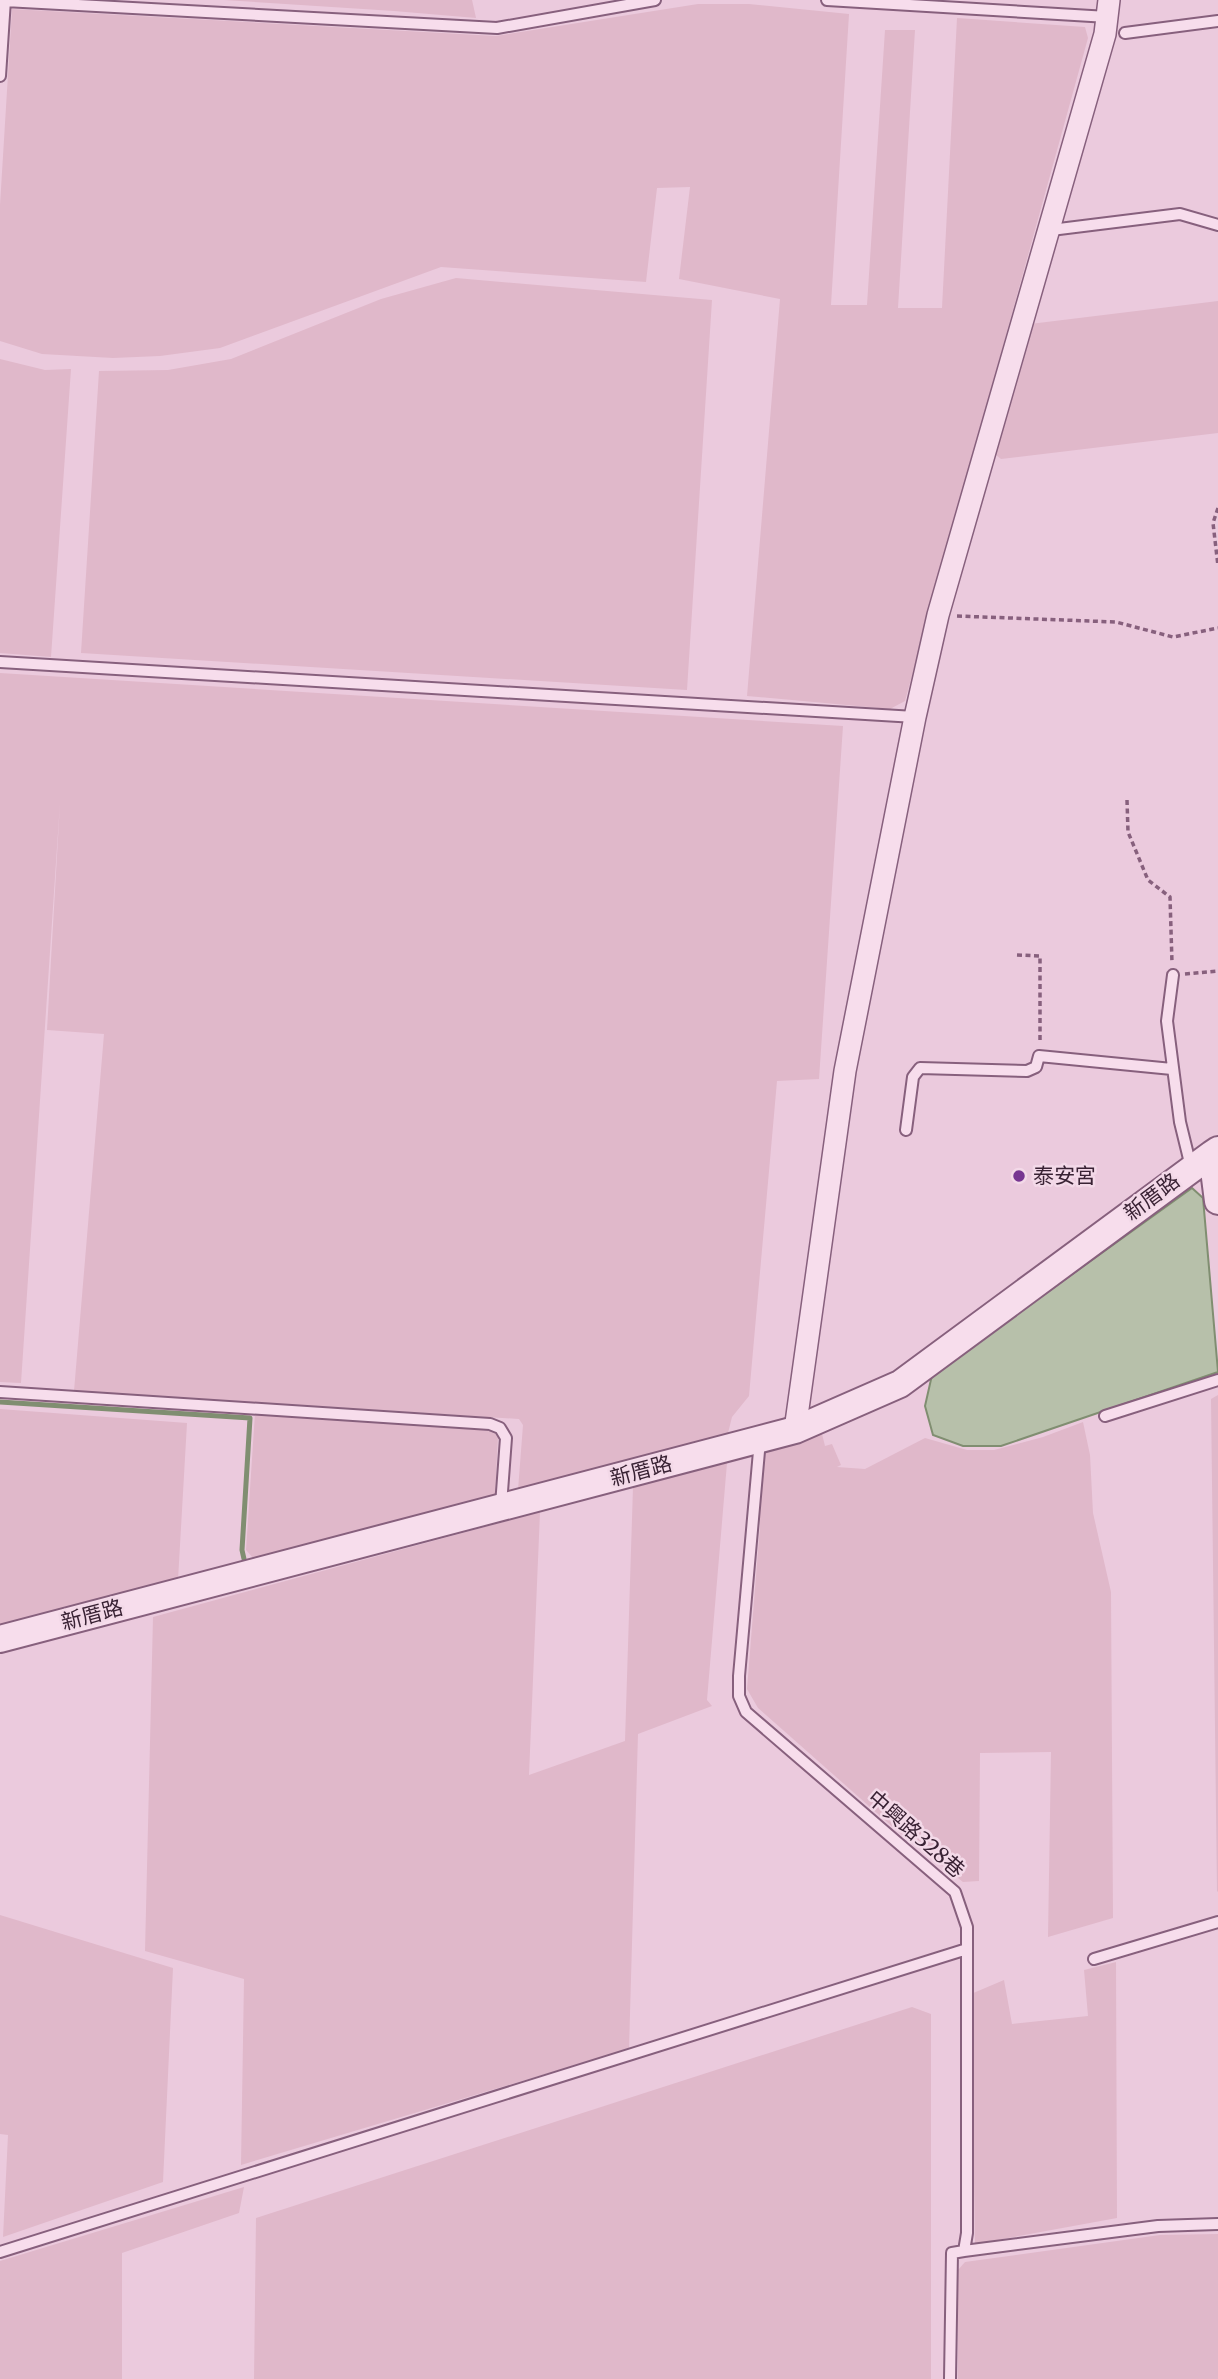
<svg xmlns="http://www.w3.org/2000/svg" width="1218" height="2379" viewBox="0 0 1218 2379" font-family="Merriweather,'Noto Sans TC',serif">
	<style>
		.farmland { fill: #e0b8ca }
		.water { fill: #b7c0aa; stroke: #808e71; stroke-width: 2 }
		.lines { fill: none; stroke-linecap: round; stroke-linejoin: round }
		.stream { stroke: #808e71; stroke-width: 5 }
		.service-casing { stroke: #87607d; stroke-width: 14 }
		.minor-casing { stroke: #87607d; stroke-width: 24 }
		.tertiary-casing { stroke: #87607d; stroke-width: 30 }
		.path { stroke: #87607d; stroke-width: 3.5; stroke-dasharray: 5 3.5; stroke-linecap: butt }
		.service { stroke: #f7ddec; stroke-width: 10 }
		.minor { stroke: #f7ddec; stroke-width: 21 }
		.tertiary { stroke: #f7ddec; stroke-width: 26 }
		.poi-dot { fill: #773591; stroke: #f3d9e8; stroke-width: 2.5 }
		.labels { text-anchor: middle; stroke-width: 5; stroke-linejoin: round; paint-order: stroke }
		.poi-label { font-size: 21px; fill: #392234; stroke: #f3d9e8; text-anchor: start }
		.street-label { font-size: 21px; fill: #392234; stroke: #f3d9e8 }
	</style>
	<rect width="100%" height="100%" fill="#ebcadd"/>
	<path class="farmland" d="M224,0H472L476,18L394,11Z
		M698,4H749L849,14L831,305H867L885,30H915L898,308H942L957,18L1085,27L1088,38L905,701L890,709L747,696L780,299L679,279L690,187L657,188L646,282L441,267L220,348L160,356L113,358L42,354L0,341V205L12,9L496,36Z
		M456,278L712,300L687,690L81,653L99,371L168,370L231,359L381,299Z
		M1218,301V433L1001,459L996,455L1030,324Z
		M0,359L45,370L71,369L51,657L0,653Z
		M0,673L843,726L819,1079L777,1081L749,1396L732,1417L727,1437L518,1490L523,1425L519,1419L74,1391L104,1034L47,1030L60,803L21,1383L0,1382Z
		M1218,1395V1891L1217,1892L1211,1399Z
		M0,1409L187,1423L178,1580L0,1627Z
		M255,1413L493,1431L498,1437L495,1497L253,1558L246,1550Z
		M1083,1422L1090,1455L1093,1513L1111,1592L1113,1918L1048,1937L1051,1752L980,1753L979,1881L963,1882L895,1829L758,1708L747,1689L760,1526L759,1475L762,1457L769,1450L821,1430L825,1446L832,1444L841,1465L837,1467L865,1469L925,1438L967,1450H994L1043,1437Z
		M727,1463L707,1700L712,1706L638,1734L629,2049L241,2165L244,1979L145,1951L153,1617L540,1512L529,1775L625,1741L633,1487Z
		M0,1915L173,1968L163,2182L3,2237L8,2135L0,2134Z
		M1116,1962L1117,2218L975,2244L971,1994L1004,1980L1012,2024L1088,2016L1084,1970Z
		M912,2007L931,2014V2379H254L256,2218Z
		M244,2187L239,2213L122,2253V2379H0V2261Z
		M1218,2234V2379H958V2270L965,2262L1160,2235Z"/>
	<path class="water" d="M1192,1188L1203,1198L1218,1372L1001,1446H963L933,1435L925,1406L932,1375Z"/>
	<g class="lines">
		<path class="stream" d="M0,1402L250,1418L242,1550L244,1559"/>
		<g class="service-casing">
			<path id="service" d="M827,0L1108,17
				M5,1L497,28L655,0
				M1125,33L1218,21
				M0,76L5,0
				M1051,230L1180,214L1218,225
				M0,662L915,717
				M1173,975L1167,1021L1180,1122L1191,1167
				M906,1130L913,1077L920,1068L1027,1071L1036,1067L1039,1056L1172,1069
				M0,1392L490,1424L500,1428L506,1438L501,1505
				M1105,1416L1218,1380
				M760,1440L739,1676V1696L746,1712L955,1892L967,1927V2233L964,2251L952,2253L950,2379
				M1094,1959L1218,1922
				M964,2251L1158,2226L1218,2224
				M0,2252L967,1949"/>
		</g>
		<g class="minor-casing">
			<path id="minor" d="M795,1430L845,1071L915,717L938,615L1105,34L1109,0"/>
		</g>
		<g class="tertiary-casing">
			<path id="tertiary" d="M1218,1150L1212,1154L1218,1201
				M0,1639L795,1430L900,1384L1212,1154"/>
		</g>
		<path class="path" d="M1218,508L1213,523L1218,566
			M957,616L1116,622L1173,637L1218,628
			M1127,800L1128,832L1148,880L1170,897L1172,963
			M1017,955L1040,956V1043
			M1185,974L1218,971"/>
		<use href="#service" class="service"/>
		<use href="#minor" class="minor"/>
		<use href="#tertiary" class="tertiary"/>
	</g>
	<circle class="poi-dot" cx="1019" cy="1176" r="7"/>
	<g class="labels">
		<g class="poi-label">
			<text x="1033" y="1183">泰安宮</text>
		</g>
		<g class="street-label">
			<text transform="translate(1152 1197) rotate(-37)" y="7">新厝路</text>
			<text transform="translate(641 1471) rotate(-15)" y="7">新厝路</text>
			<text transform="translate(92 1615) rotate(-15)" y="7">新厝路</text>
			<text transform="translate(916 1834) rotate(41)" y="7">中興路328巷</text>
		</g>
	</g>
</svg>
